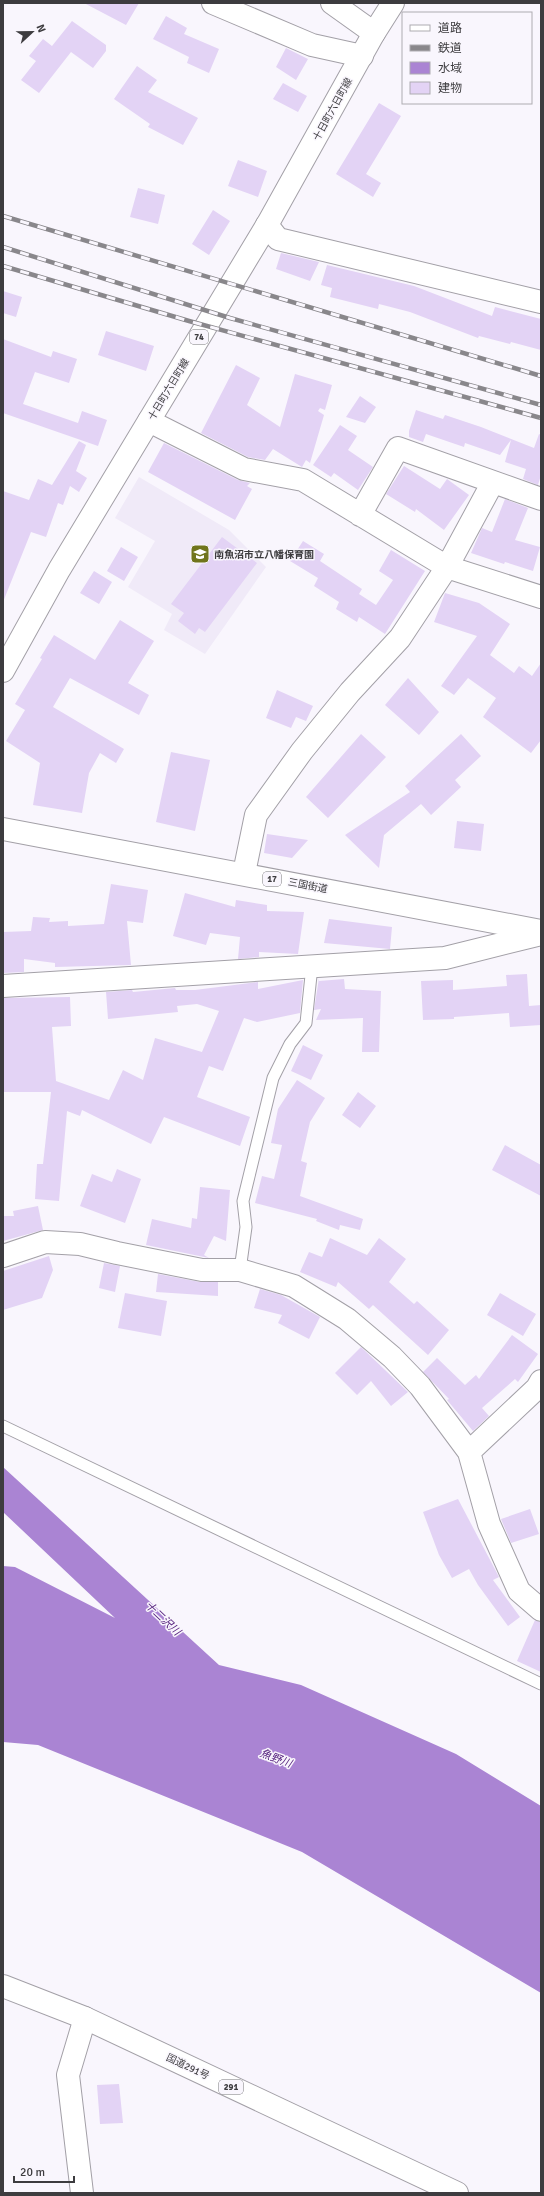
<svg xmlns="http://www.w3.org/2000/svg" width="544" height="2196" viewBox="0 0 544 2196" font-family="Signika,'Noto Sans JP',sans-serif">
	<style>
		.built { fill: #f0eaf8 }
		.water { fill: #aa84d3 }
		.building { fill: #e3d3f5 }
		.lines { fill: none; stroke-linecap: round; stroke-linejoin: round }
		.service-casing { stroke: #a3a0a7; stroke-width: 13 }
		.minor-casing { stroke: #a3a0a7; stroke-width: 24 }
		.tertiary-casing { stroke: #a3a0a7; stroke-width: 24 }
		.primary-casing { stroke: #a3a0a7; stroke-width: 24 }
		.trunk-casing { stroke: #a3a0a7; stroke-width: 24 }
		.service { stroke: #fff; stroke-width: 11 }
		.minor { stroke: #fff; stroke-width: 22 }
		.tertiary { stroke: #fff; stroke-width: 22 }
		.primary { stroke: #fff; stroke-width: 22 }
		.trunk { stroke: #fff; stroke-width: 22 }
		.rail-casing { stroke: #89878b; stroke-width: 4.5 }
		.rail { stroke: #f9f6fd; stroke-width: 3; stroke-dasharray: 9; stroke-linecap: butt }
		.labels { text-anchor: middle; stroke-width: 3; stroke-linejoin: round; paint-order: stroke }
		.shield { fill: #f9f6fd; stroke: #757478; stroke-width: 1 }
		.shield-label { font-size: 9px; font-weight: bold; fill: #3d3c3f }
		.street-label { font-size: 10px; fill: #3d3c3f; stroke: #f9f6fd }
		.poi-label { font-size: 10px; font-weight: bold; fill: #3d3c3f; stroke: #f9f6fd; text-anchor: start }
		.water-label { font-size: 11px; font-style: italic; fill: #531f7c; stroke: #f9f6fd }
	</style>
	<rect width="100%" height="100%" fill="#f9f6fd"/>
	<path class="built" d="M139,477L229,530L266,567L205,654L164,630L172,614L128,587L155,541L115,518Z"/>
	<path class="water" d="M3,1467L219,1665L301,1685L456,1754L541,1806V1993L302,1852L38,1745L3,1742V1566L15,1567L115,1618L3,1512Z"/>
	<path class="building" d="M84,3H139L126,25Z
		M166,16L187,28L184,34L219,49L209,73L187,63L189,57L153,39Z
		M72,21L106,45V51L93,68L71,52L39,93L21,80L36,61L29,56L43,39L52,46Z
		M286,48L308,59L296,80L276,67Z
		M137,66L157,80L148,92L198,118L183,145L148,127L150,124L114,99Z
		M283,83L307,96L298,112L273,99Z
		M379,103L401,116L366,174L381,183L373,197L336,174Z
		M238,160L267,171L258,197L228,186Z
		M138,188L165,195L158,224L130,217Z
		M213,210L230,221L209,255L192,244Z
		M281,253L319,262L310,281L276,269Z
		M327,265L414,286L492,316L495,307L541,319V350L511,342L510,344L479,336L478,338L410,312L379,304L378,309L330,297L332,288L321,285Z
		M3,291L22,297L16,317L3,313Z
		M106,331L154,346L146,371L98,355Z
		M3,339L51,357L53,351L77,359L69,383L35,372L23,404L78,423L82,411L107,420L98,446L3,413Z
		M236,365L260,378L247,405L280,427L295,374L332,385L325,410L320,408L318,411L324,415L310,463L306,460L302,467L273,449L265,460L248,457L201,433Z
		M360,396L376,407L365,423L346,417Z
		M416,410L443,419L445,415L481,427L534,448L539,434L541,435V475L538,485L523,479L526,469L505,462L511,440L500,455L465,443L464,447L426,434L423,442L409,437V431Z
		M340,425L357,436L348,450L373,467L358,490L334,473L331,477L313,465Z
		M79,441L86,445L76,471L87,478L79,492L70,486L63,505L58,503L46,537L31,532L3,602V491L29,500L38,479L52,485Z
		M164,443L238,480L250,483L247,486L252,489L235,520L148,472Z
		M404,466L440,489L447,479L469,495L444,530L416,509L415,512L386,494Z
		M505,499L528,508L515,540L540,547L533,571L505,562L504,564L471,553L482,528L492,532Z
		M222,537L257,563L205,632L199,628L195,634L178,621L184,613L171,604Z
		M303,541L324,554L320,561L362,589L359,594L376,605L393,580L379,571L391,550L425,571L385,634L359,617L357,622L336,609L339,602L314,586L318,578L290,561Z
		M121,547L138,557L124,581L107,571Z
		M94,571L112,582L99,604L80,593Z
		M445,593L479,603L510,624L490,655L514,673L519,666L532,676L541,663V740L531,753L483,717L496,698L468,678L454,695L441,686L477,636L434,622Z
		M120,620L154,641L128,683L149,695L139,715L70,678L53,707L124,749L116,763L100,753L89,773L82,813L33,805L40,763L6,741L25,710L15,704L42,659L40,658L54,635L95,660Z
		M408,678L439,712L419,735L385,705Z
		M277,690L313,706L306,721L296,717L291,728L266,718Z
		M361,734L386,757L328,818L306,797Z
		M461,734L481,756L455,780L461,787L431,815L421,804L384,835L379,868L345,835L410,792L405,786Z
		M171,752L210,760L195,831L156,822Z
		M457,821L484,824L481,851L454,848Z
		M267,834L308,840L292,858L264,853Z
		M111,884L148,890L143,923L127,921L131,965L55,967V963L24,959V972L3,973V932L31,931L33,917L50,918L49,922L68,921V926L104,924Z
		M185,893L235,907L236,900L267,905V911L304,912L298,954L259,952V957L238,959L240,937L210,933L206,945L173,936Z
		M329,919L392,927L390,949L324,943Z
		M527,974L529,1006L541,1005V1025L510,1027L509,1013L454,1017V1019L423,1020L421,981L453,980V990L507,986L506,975Z
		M319,978V981L344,979L345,989L381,991L379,1052H362L363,1018L316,1020L321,1009L314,1010Z
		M303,980L300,1013L257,1022L244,1018L223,1071L209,1066L197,1097L250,1117L240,1146L164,1117L151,1144L82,1110L80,1116L67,1111L59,1201L35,1199L37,1164H43L51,1092H3V998L70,997L71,1026L52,1027L56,1081L109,1100L123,1070L143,1080L155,1038L202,1052L219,1011L197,1004L177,1006L178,1012L108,1019L106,992L132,990L133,992L175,988L176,990H195L258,982V989Z
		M303,1045L323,1055L311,1080L291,1071Z
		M297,1080L325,1098L310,1122L301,1161L307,1163L300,1196L363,1219L360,1230L340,1225L339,1230L316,1221L317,1219L255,1203L262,1176L274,1179L282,1145L271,1143L278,1109Z
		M358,1092L376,1106L360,1128L342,1115Z
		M505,1145L541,1165V1196L492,1170Z
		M117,1169L141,1179L125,1223L80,1206L92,1174L112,1182Z
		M200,1187L230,1190L226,1241L214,1236L204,1255L209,1258L146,1245L152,1219L191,1228L192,1218L197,1219Z
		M38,1206L43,1230L3,1241V1216H14L13,1211Z
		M330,1238L367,1255L379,1238L406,1259L389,1282L414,1304L417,1301L449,1330L428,1355L373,1305L369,1309L338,1282L336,1287L300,1272L309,1252L322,1257Z
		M49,1256L53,1270L42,1298L3,1310V1271Z
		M104,1263L120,1266L115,1292L99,1288Z
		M158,1274L200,1282H218V1296L156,1292Z
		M260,1289L281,1295L320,1317L309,1339L278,1323L282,1315L254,1308Z
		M125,1293L167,1301L161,1336L118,1328Z
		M500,1293L536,1314L523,1336L487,1315Z
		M512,1335L538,1354L518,1382L515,1379L482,1408L489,1416L473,1431L447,1400L449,1399L423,1372L437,1358L465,1385L476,1375L479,1379Z
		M361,1347L408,1392L391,1406L371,1381L357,1395L335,1373Z
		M458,1499L499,1577L493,1580L520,1617L508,1626L478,1585L469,1569L452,1578L439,1555L423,1512Z
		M530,1509L539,1534L511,1543L501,1519Z
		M535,1620L541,1622V1672L517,1661Z
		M119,2084L123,2123L100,2124L97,2085Z"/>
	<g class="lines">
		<g class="service-casing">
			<path id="service" d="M240,1270L246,1227L243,1201L273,1078L290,1044L306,1023L312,966
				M3,1426L541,1684"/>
		</g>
		<g class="minor-casing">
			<path id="minor" d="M213,3L312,45L362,56
				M267,225L278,239L541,302
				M149,421L244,469L303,480L447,567L541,597
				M360,515L398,448L541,499
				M244,873L256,815L302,751L350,692L400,638L447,567L493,482
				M3,986L445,958L541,934
				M3,1256L45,1242L80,1244L117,1253L202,1270H240L294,1286L347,1319L392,1357L420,1386L469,1452L489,1524L519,1591L541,1610
				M469,1452L537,1388L541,1381
				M82,2193L68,2075L85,2018"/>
		</g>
		<g class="tertiary-casing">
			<path id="tertiary" d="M332,3L374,33"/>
		</g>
		<g class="primary-casing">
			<path id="primary" d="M3,671L59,570L267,225L374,33L393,3"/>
		</g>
		<g class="trunk-casing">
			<path id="trunk" d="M3,829L541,931
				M3,1986L85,2018L457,2193"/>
		</g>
		<use href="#service" class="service"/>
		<use href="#minor" class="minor"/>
		<use href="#tertiary" class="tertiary"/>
		<use href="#primary" class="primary"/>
		<use href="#trunk" class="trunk"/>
		<g class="rail-casing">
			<path id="rail" d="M3,216L541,376
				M3,247L230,318L541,405
				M3,266L189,321L541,418"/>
		</g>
		<use href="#rail" class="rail"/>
	</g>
	<defs>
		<g id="school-square" transform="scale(1)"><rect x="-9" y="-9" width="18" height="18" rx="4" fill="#70751c" stroke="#f9f6fd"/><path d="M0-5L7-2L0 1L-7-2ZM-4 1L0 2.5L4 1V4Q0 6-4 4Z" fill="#fff"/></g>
	</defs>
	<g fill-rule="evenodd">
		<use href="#school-square" x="200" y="554"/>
	</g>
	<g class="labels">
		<g class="shield">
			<rect x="190" y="330" width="18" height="14" rx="3"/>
			<rect x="263" y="872" width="18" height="14" rx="3"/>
			<rect x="219" y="2080" width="24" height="14" rx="3"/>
		</g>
		<g class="shield-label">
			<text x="199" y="340">74</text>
			<text x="272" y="882">17</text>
			<text x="231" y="2090">291</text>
		</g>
		<g class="street-label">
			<text transform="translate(332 109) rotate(-61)" y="4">十日町六日町線</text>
			<text transform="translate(168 389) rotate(-59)" y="4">十日町六日町線</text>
			<text transform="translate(308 885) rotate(11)" y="4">三国街道</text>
			<text transform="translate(188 2066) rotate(25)" y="4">国道291号</text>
		</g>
		<g class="poi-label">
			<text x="214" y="558">南魚沼市立八幡保育園</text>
		</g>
		<g class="water-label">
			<text transform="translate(163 1618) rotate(43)" y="4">十二沢川</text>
			<text transform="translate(276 1758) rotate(20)" y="4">魚野川</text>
		</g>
	</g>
	<rect width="544" height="2196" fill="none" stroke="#3d3c3f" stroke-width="8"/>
	<rect x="402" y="12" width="130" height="92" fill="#f9f6fd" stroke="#aeacb1"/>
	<rect x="410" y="25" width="20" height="6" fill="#ffffff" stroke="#aeacb1"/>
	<text x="438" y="32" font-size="12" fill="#3d3c3f">道路</text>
	<rect x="410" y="45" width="20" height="6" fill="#89878b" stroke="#aeacb1"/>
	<text x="438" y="52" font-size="12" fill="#3d3c3f">鉄道</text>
	<rect x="410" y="62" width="20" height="12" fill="#aa84d3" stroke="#aeacb1"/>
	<text x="438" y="72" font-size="12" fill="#3d3c3f">水域</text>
	<rect x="410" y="82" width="20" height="12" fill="#e3d3f5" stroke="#aeacb1"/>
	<text x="438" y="92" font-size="12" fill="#3d3c3f">建物</text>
	<g transform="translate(32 32) rotate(68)" stroke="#f9f6fd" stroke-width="3" paint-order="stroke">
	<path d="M0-3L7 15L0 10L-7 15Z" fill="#3d3c3f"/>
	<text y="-6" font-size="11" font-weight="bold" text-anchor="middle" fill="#3d3c3f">N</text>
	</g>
	<path d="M14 2176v6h60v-6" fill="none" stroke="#3d3c3f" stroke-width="2"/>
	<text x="20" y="2176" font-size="12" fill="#3d3c3f" stroke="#f9f6fd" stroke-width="3" paint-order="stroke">20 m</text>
</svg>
